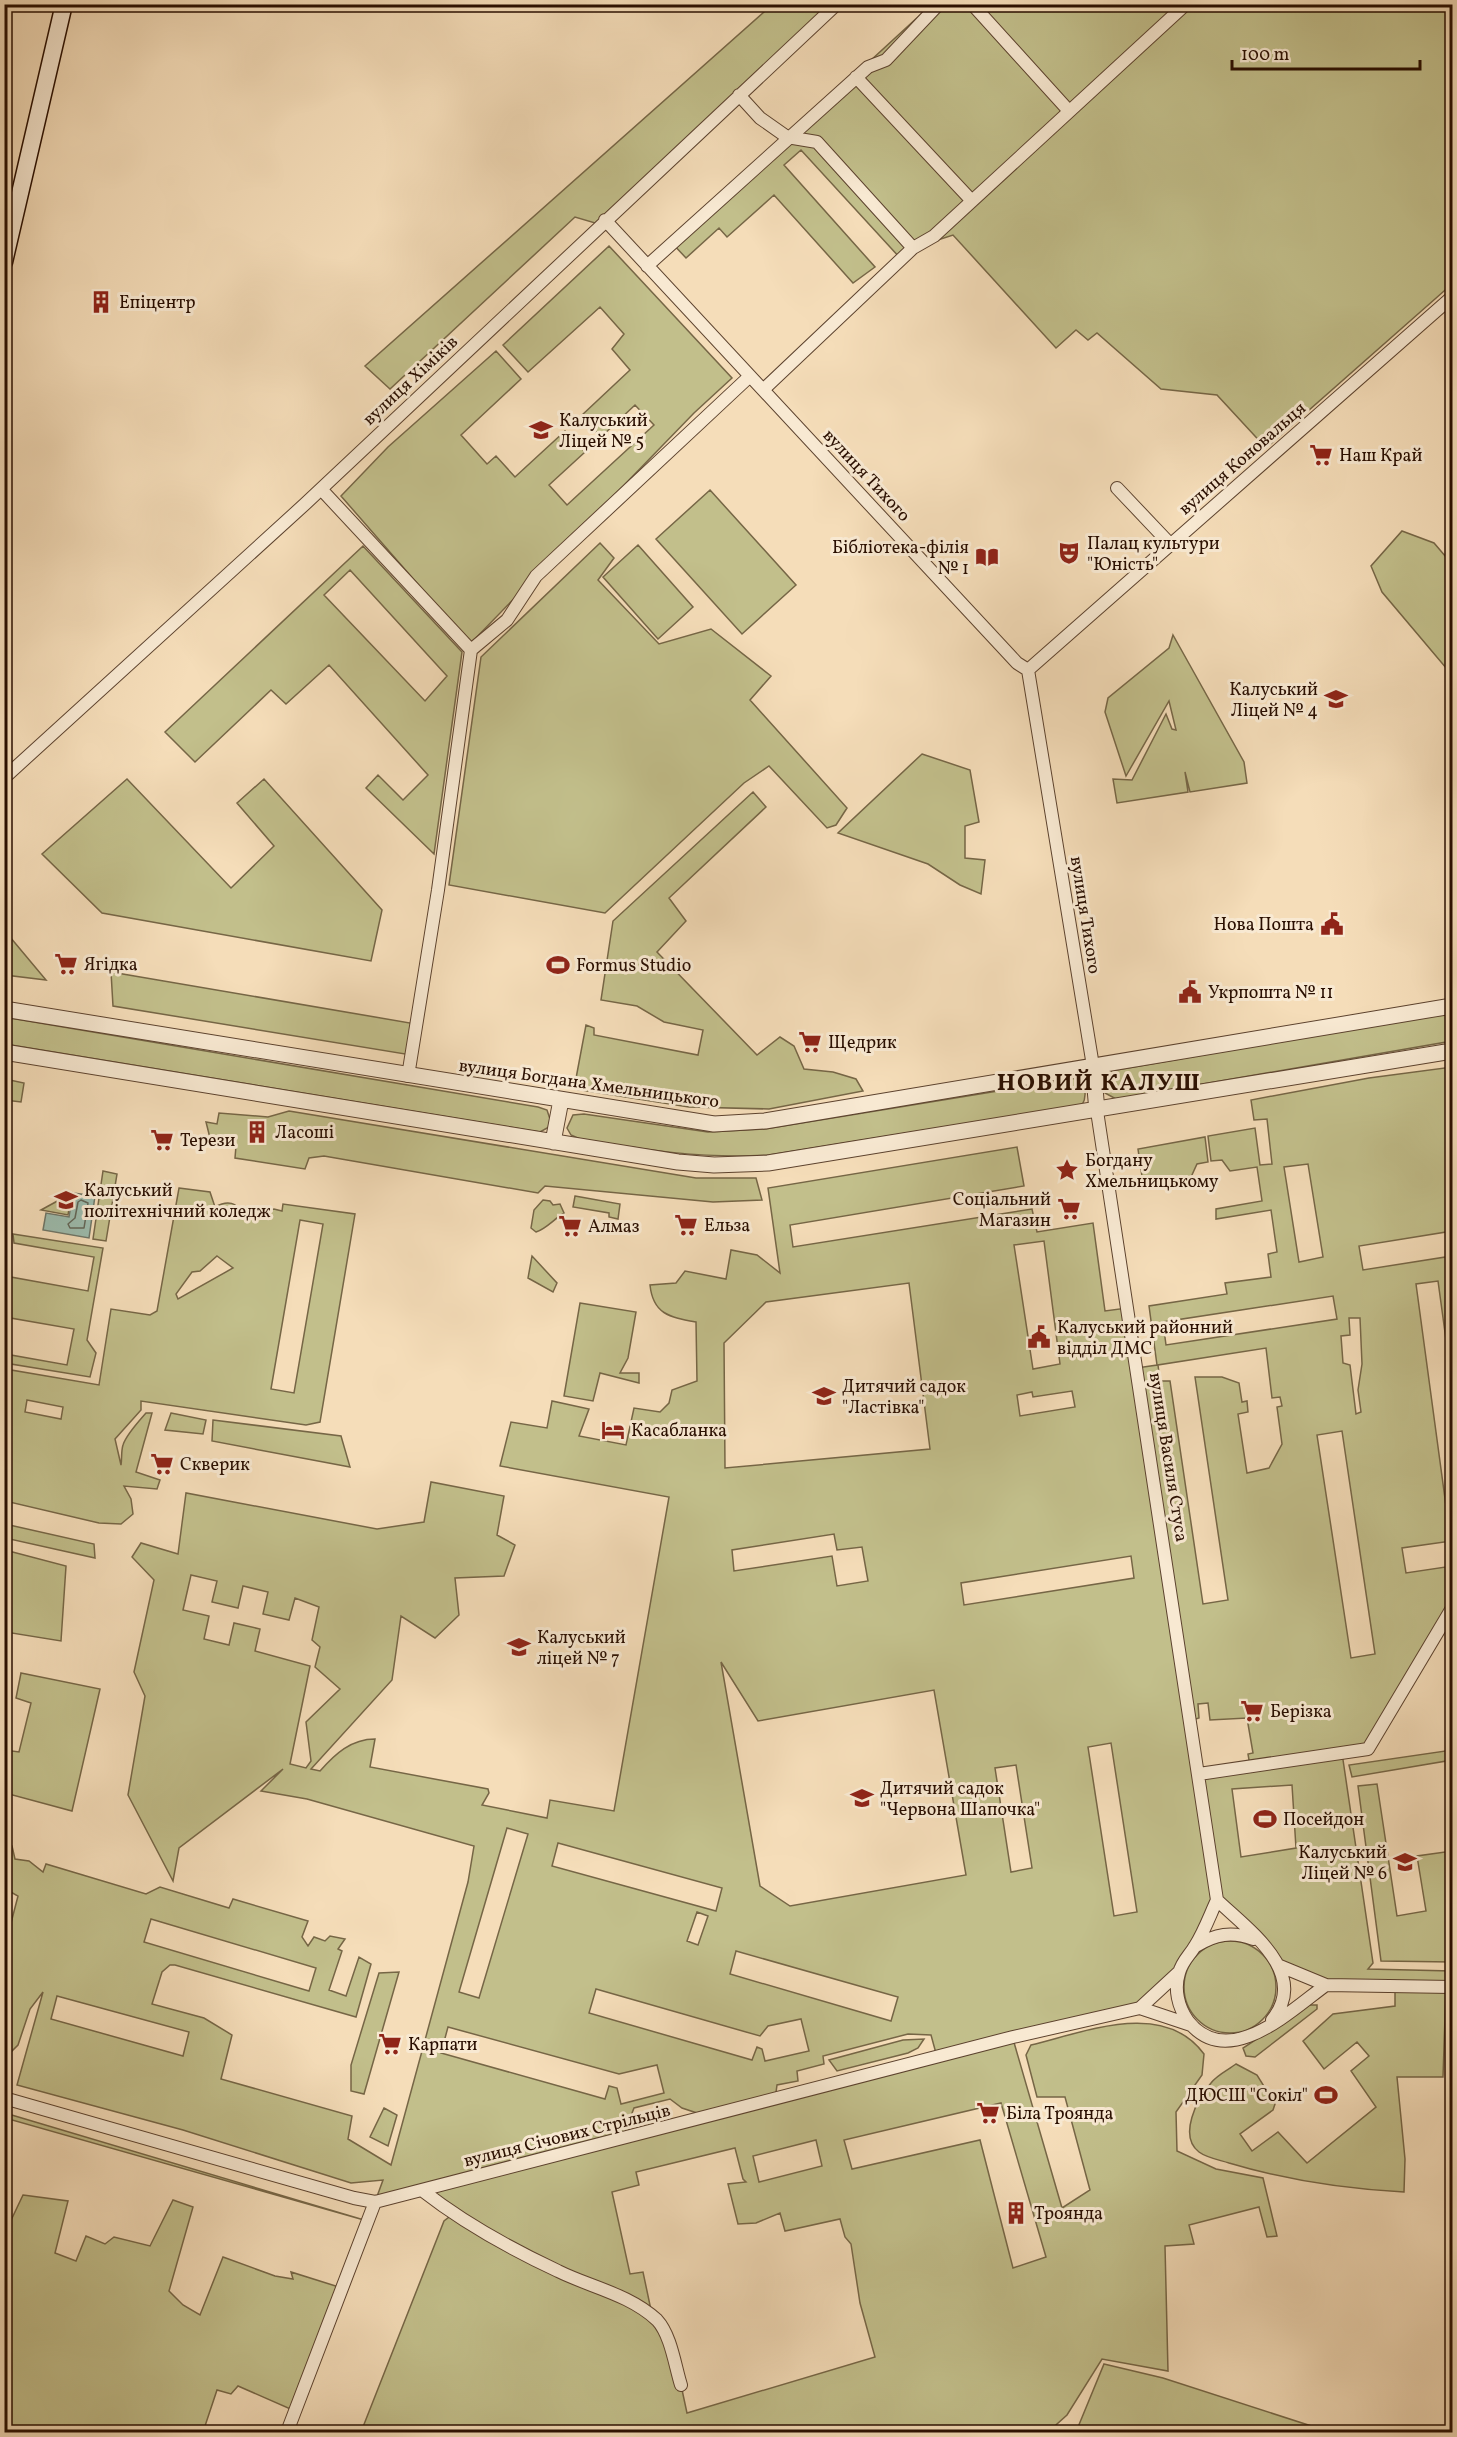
<svg xmlns="http://www.w3.org/2000/svg" width="1457" height="2437" viewBox="0 0 1457 2437" font-family="Vollkorn,serif">
	<style>
		.green { fill: #c2bf8b; stroke: #766646; stroke-width: 1.5; fill-rule: evenodd }
		.water { fill: #9cbcae; stroke: #6e7668; stroke-width: 1.5 }
		.lines { fill: none; stroke-linecap: round; stroke-linejoin: round }
		.shore { stroke: #626557; stroke-width: 1.5 }
		.minor-casing { stroke: #5c422e; stroke-width: 14 }
		.tertiary-casing { stroke: #5c422e; stroke-width: 17 }
		.secondary-casing { stroke: #290e00; stroke-width: 19 }
		.minor { stroke: #f8e9d2; stroke-width: 12 }
		.tertiary { stroke: #f8e9d2; stroke-width: 15 }
		.secondary { stroke: #f8e9d2; stroke-width: 16 }
		.labels { text-anchor: middle; stroke-width: 6; stroke-linejoin: round; paint-order: stroke }
		.poi-label { font-size: 18px; fill: #290e00; stroke: #f8e9d2; text-anchor: start }
		.street-label { font-size: 18px; fill: #290e00; stroke: #f8e9d2 }
		.district-label { font-size: 24px; font-weight: bold; letter-spacing: 1.5px; fill: #290e00; stroke: #f8e9d2 }
	</style>
	<rect width="100%" height="100%" fill="#f5ddb9"/>
	<filter id="stains"><feTurbulence type="fractalNoise" baseFrequency=".00333" numOctaves="4"/><feColorMatrix values="0 0 0 0 .2 0 0 0 0 .09 0 0 0 0 .02 0 0 0 .5 -.17"/></filter>
	<radialGradient id="worn" r=".72"><stop offset=".6" stop-color="#630" stop-opacity="0"/><stop offset="1" stop-color="#630" stop-opacity=".3"/></radialGradient>
	<path class="green" d="M772,5H831L595,223L575,217L390,389L365,366Z
		M931,5H1452V284L1266,448L1217,395L1161,389L1097,333L1088,340L1076,330L1056,348L953,235L913,248L901,259L801,150L784,165L875,267L853,283L774,195L727,237L719,228L686,258L672,243Z
		M609,246L732,378L694,413L470,644L341,496L388,447L496,351L521,379L461,435L487,464L496,456L515,477L565,431L585,452L549,485L567,505L654,425L635,405L601,437L581,416L630,370L612,349L624,334L600,307L528,372L503,345Z
		M710,490L796,585L742,634L656,539Z
		M1402,531L1434,543L1452,564V675L1382,592L1371,566Z
		M600,543L614,558L598,580L659,644L711,629L771,676L750,700L847,808L836,825L827,828L769,766L744,783L605,913L449,885L481,657Z
		M638,545L693,607L658,639L603,577Z
		M363,546L462,652L434,854L366,788L378,775L403,800L428,775L329,665L286,704L271,690L195,762L165,732ZM350,570L447,676L425,701L324,595Z
		M1173,635L1244,762L1247,783L1190,792L1185,772L1188,792L1117,803L1113,779L1132,780L1166,714L1172,729L1176,730L1169,701L1126,776L1105,712L1108,698L1169,648Z
		M922,754L970,770L979,822L965,826V858L985,860L981,894L960,885L928,864L838,833Z
		M127,779L231,888L274,846L237,803L264,779L382,910L371,961L102,913L42,854Z
		M753,792L766,807L669,898L686,921L657,952L757,1055L780,1037L794,1046L804,1069L833,1072L856,1079L863,1091L769,1109L689,1107L574,1089L586,1025L594,1028V1035L698,1055L703,1030L664,1022L637,1006L601,1000L613,921Z
		M5,931L46,980L5,975Z
		M111,972L416,1024L411,1055L113,1006Z
		M1452,1011V1041L1116,1099L1105,1093L1104,1082L1111,1071Z
		M4,1017L538,1107L547,1110L550,1119L549,1127L540,1132L533,1131L5,1044Z
		M1452,1067V1231L1359,1246L1363,1270L1452,1256V1384L1438,1281L1416,1284L1446,1506H1452V1546L1451,1541L1402,1548L1406,1573L1452,1566V1608L1368,1749L1342,1753L1373,1963L1368,1969L1452,1971V1987L1446,1988L1443,2077H1397L1405,2159L1404,2192C1345,2189 1286,2180 1229,2163C1220,2160 1207,2158 1199,2152C1178,2136 1197,2099 1211,2083C1217,2075 1228,2070 1236,2064L1257,2075L1275,2104L1273,2110L1240,2134L1252,2151L1278,2132L1307,2163L1376,2107L1351,2071L1369,2056L1357,2042L1324,2069L1303,2041L1333,2014L1395,2006V1987L1326,1985L1280,1966L1217,1900L1195,1947L1140,2008L1013,2039L1062,2208L1090,2190L1065,2097H1037L1026,2055L1031,2045C1085,2032 1164,1999 1204,2054L1202,2075L1176,2112L1177,2151L1216,2169L1263,2178L1277,2236L1267,2237L1259,2207L1189,2225L1194,2244L1165,2246L1168,2371L1102,2359L1067,2415L1048,2432H361L444,2221L453,2214L423,2191L375,2202L383,2180L351,2183L183,2130L17,2085L43,1992L30,2009L18,2045L9,2054L5,2071V1946L18,1896L9,1891L10,1876L5,1878V1846H12L15,1859L29,1861L43,1872L46,1864L146,1894L160,1887L229,1908L233,1899L308,1921L302,1937L308,1946L314,1937L325,1941L330,1936L345,1939L338,1949L342,1951L329,1990L346,1996L359,1957L371,1964L356,2017L175,1965H170L162,1972L152,2004L204,2018L232,2035L221,2079L352,2116L348,2139L391,2165L468,1882L474,1846L307,1799L261,1791L283,1769L179,1848L173,1881L128,1795L145,1696L134,1672L154,1580L132,1557L141,1543L178,1554L186,1493L377,1529L424,1522L431,1482L504,1496L497,1535L515,1545L504,1576L455,1578L459,1615L435,1638L401,1616L392,1680L311,1769L320,1771C335,1754 351,1739 375,1739L370,1767L488,1789L489,1793L482,1805L547,1818L550,1800L614,1811L669,1497L500,1466L511,1422L547,1428L552,1401L589,1409L579,1436L626,1445L634,1408L660,1412L669,1403L672,1390L697,1381L696,1322C669,1317 653,1314 650,1285L676,1283L685,1271L726,1279L731,1250L757,1255L780,1273L768,1188L1017,1147L1024,1186L790,1225L793,1247L1032,1209L1037,1232L1093,1223L1105,1311L1127,1308L1137,1368L1157,1365L1149,1306L1227,1294L1225,1283L1271,1277L1268,1254L1277,1252L1271,1210L1216,1219V1209L1262,1201L1257,1167L1230,1171L1222,1160L1211,1161L1208,1136L1255,1128L1260,1165L1272,1164L1267,1119L1254,1120L1251,1100L1369,1078ZM1308,1164L1323,1257L1299,1262L1284,1167ZM1044,1241L1060,1364L1033,1369L1014,1245ZM909,1283L930,1449L725,1468L724,1343L766,1302ZM1333,1296L1337,1319L1166,1345L1163,1322ZM1349,1318H1360L1362,1364L1358,1390L1361,1412L1356,1414L1350,1365L1343,1363L1341,1336L1350,1335ZM1266,1348L1272,1398L1280,1397L1282,1406L1277,1407L1282,1444L1269,1468L1247,1473L1238,1414L1248,1412L1247,1401L1242,1402L1239,1383L1222,1377H1195L1228,1600L1203,1604L1170,1381H1160L1158,1365ZM1072,1391L1075,1407L1020,1416L1017,1395L1032,1392L1033,1397ZM1342,1431L1375,1654L1351,1658L1317,1435ZM834,1534L837,1550L862,1547L868,1581L837,1586L832,1556L734,1571L732,1550ZM1131,1556L1134,1578L964,1605L961,1583ZM191,1575L217,1581L212,1602L238,1608L243,1586L268,1592L263,1614L289,1620L295,1598L319,1607L312,1640L320,1647L315,1667L340,1689L306,1722L311,1761L306,1768L290,1764L310,1666L255,1651L260,1629L234,1623L229,1645L204,1639L209,1616L183,1610ZM721,1662L758,1721L934,1690L966,1875L790,1906L760,1886ZM1208,1703L1210,1720L1247,1718L1253,1753L1248,1754L1250,1766L1199,1768L1192,1720L1199,1718L1198,1704ZM1111,1743L1137,1912L1114,1916L1088,1747ZM1016,1765L1032,1868L1011,1872L995,1768ZM1292,1785L1296,1848L1241,1857L1232,1789ZM507,1828L528,1834L479,1998L459,1992ZM558,1843L722,1888L716,1911L552,1866ZM697,1912L708,1916L698,1945L687,1941ZM151,1919L316,1968L309,1991L144,1942ZM736,1951L898,1997L891,2021L730,1974ZM596,1989L760,2036L768,2026L801,2019L809,2051L765,2061L762,2049L757,2047L752,2060L589,2013ZM57,1996L189,2032L183,2056L51,2019ZM448,2027L619,2074L657,2065L664,2093L621,2104L617,2088L609,2086L605,2099L441,2053ZM908,2034L931,2035L937,2057L775,2100L777,2085L798,2081L797,2071L824,2064L823,2056ZM670,2099L682,2108L709,2117L629,2137V2121L634,2108ZM1001,2103L1046,2257L1013,2268L980,2140L852,2169L844,2140ZM816,2140L822,2166L759,2182L753,2156ZM735,2148L743,2179L746,2182L728,2184L738,2224L756,2223L780,2213L785,2231L840,2219L845,2237L851,2244L860,2303L875,2357L687,2413L681,2385L651,2310L643,2272L630,2274L612,2192L639,2185L636,2172Z
		M1078,1078C1086,1085 1087,1097 1082,1105L769,1155C702,1159 646,1150 580,1139L571,1135L567,1128L573,1115L584,1114L708,1132L765,1129Z
		M5,1079L24,1083L21,1102L5,1100Z
		M289,1111L696,1178H756L762,1200L713,1202L545,1186L538,1193L324,1156L309,1158L305,1169L235,1158L236,1146L211,1142L206,1122L217,1124L219,1113L268,1117Z
		M1205,1137L1208,1162L1197,1164L1191,1177L1143,1183L1138,1149Z
		M103,1171L117,1174L106,1241L93,1239Z
		M179,1188L210,1192L215,1207C231,1198 236,1205 250,1216L274,1209L282,1211L283,1204L355,1214L320,1422L306,1425L141,1401V1410L115,1439L121,1465C122,1460 121,1451 123,1445C126,1435 139,1421 146,1413H152L136,1472L160,1480L157,1489L124,1486L131,1499L133,1514L121,1524L99,1523L5,1501V1369L99,1385L111,1309L150,1315L157,1311ZM300,1220L323,1224L294,1393L271,1389ZM217,1256L233,1268L178,1299L176,1294L192,1272L200,1271ZM27,1400L63,1407L61,1419L25,1412Z
		M72,1193L68,1215L41,1210Z
		M575,1196L620,1204L618,1219L609,1217V1213L573,1207Z
		M543,1200L550,1201L553,1205L560,1204L564,1213C554,1219 546,1229 536,1232L531,1228L534,1210Z
		M13,1234L103,1248L87,1340L96,1353L90,1377L5,1363V1354L67,1365L74,1329L5,1317V1276L88,1291L94,1257L14,1243Z
		M532,1256L557,1283L553,1292L528,1278Z
		M580,1303L636,1312L628,1358L620,1373H639V1383L600,1373L593,1401L564,1396Z
		M171,1413L206,1420L203,1434L165,1430Z
		M213,1420L341,1436L350,1467L212,1441Z
		M5,1524L94,1544L95,1558L5,1538Z
		M5,1550L66,1566L61,1641L6,1632L5,1636Z
		M21,1673L100,1689L72,1811L5,1793V1750L19,1752L31,1703L16,1698Z
		M1452,1750V1760L1352,1777L1349,1765Z
		M1377,1784L1397,1916L1426,1911L1417,1856L1452,1851V1962L1381,1961L1358,1786Z
		M1184 1987a46 46 0 1 1 92 0a46 46 0 1 1-92 0Z
		M399,1972L364,2094L351,2091V2065L379,1973Z
		M1309,2005H1317V2009L1255,2057L1246,2056L1243,2048Z
		M924,2039L918,2048L908,2053L837,2071L829,2060L903,2040Z
		M384,2108L397,2115L388,2146L370,2137Z
		M5,2113L364,2220L5,2118Z
		M23,2195L68,2201L55,2253L76,2261L86,2236L105,2244L114,2237L150,2246L173,2200L193,2207L169,2291L183,2305L200,2315L223,2257L275,2276L293,2279L291,2272L342,2288L295,2411L238,2386L231,2394L217,2390L203,2432H5V2233Z
		M1104,2364L1163,2378L1330,2432H1076Z"/>
	<path class="water" d="M73,1193L95,1196L89,1238L43,1230L46,1213L69,1217Z"/>
	<g class="lines">
		<path class="shore" d="M81,1200L88,1203L84,1228H70L68,1224L75,1218L78,1202Z"/>
		<g class="minor-casing">
			<path id="minor" d="M972,4L1069,111
				M856,77L972,201
				M739,95L760,118L787,137L817,142L913,248
				M605,220L1017,663L1028,670L1093,1066
				M647,266L868,67L886,60L939,4
				M763,390L913,248L934,236L1186,4
				M1117,488L1171,545
				M321,489L471,650
				M1028,670L1452,297
				M4,778L305,504L837,4
				M408,1076L438,890L471,650L507,620L536,576L750,376
				M1097,1111L1217,1900C1210,1915 1204,1932 1195,1946C1190,1955 1182,1961 1179,1973C1174,1989 1178,2007 1188,2021C1228,2072 1290,2011 1326,1985
				M1199,1774L1368,1749L1452,1608
				M1217,1900C1247,1929 1311,1973 1272,2020
				M1196,1946C1215,1934 1232,1931 1253,1939
				M1280,1966L1326,1985L1452,1987
				M1140,2008L1191,2025
				M4,2098L354,2198L375,2202L1013,2037L1140,2008L1179,1972
				M423,2191C464,2223 511,2249 558,2271C590,2287 629,2294 657,2320C671,2335 675,2366 681,2385
				M287,2432L375,2202"/>
		</g>
		<g class="tertiary-casing">
			<path id="tertiary" d="M4,1009L714,1124L765,1121L1452,1006
				M4,1052L678,1162L714,1165L768,1163L1452,1051
				M1093,1066L1097,1111
				M553,1142L561,1100"/>
		</g>
		<g class="secondary-casing">
			<path id="secondary" d="M4,262L64,4"/>
		</g>
		<use href="#minor" class="minor"/>
		<use href="#tertiary" class="tertiary"/>
		<use href="#secondary" class="secondary"/>
	</g>
	<defs>
		<g id="building-bare" transform="scale(1.8)"><path d="M-4-6H4V6H1V3H-1V6H-4ZM-2.5-4.3h1.7v1.8h-1.7ZM.8-4.3h1.7v1.8H.8ZM-2.5-1h1.7V.8h-1.7ZM.8-1h1.7V.8H.8Z" fill="#8f2418" stroke="#f8e9d2" stroke-width="2.5" paint-order="stroke"/></g>
		<g id="school-bare" transform="scale(1.8)"><path d="M0-5L7-2L0 1L-7-2ZM-4 1L0 2.5L4 1V4Q0 6-4 4Z" fill="#8f2418" stroke="#f8e9d2" stroke-width="2.5" paint-order="stroke"/></g>
		<g id="supermarket-bare" transform="scale(1.8)"><path d="M-6-5.5h2.5l.6 2H6L4.5 2H-2.5L-4.4-4H-6ZM-1.5 3.2a1.3 1.3 0 1 0 .1 0ZM3 3.2a1.3 1.3 0 1 0 .1 0Z" fill="#8f2418" stroke="#f8e9d2" stroke-width="2.5" paint-order="stroke"/></g>
		<g id="theatre-bare" transform="scale(1.8)"><path d="M-5-5.5Q0-4 5-5.5V0Q5 5 0 6Q-5 5-5 0ZM-3.3-2.5H-1v1.5H-3.3ZM1-2.5H3.3v1.5H1ZM-2.8 1Q0 5.5 2.8 1Z" fill="#8f2418" stroke="#f8e9d2" stroke-width="2.5" paint-order="stroke"/></g>
		<g id="library-bare" transform="scale(1.8)"><path d="M-6-4Q-3-5.5-.7-3.5V5Q-3 3-6 4ZM6-4Q3-5.5 .7-3.5V5Q3 3 6 4Z" fill="#8f2418" stroke="#f8e9d2" stroke-width="2.5" paint-order="stroke"/></g>
		<g id="civic-bare" transform="scale(1.8)"><path d="M-.6-6.5H3V-4.5H.6V-3L4-1V1h2V6H-6V1h2V-1L-.6-3ZM-1.2 2.5V6h2.4V2.5Z" fill="#8f2418" stroke="#f8e9d2" stroke-width="2.5" paint-order="stroke"/></g>
		<g id="stadium-bare" transform="scale(1.8)"><path d="M0-5a6.5 5 0 1 0 0 10a6.5 5 0 1 0 0-10ZM-3.5-1.8h7v3.6h-7Z" fill="#8f2418" stroke="#f8e9d2" stroke-width="2.5" paint-order="stroke"/></g>
		<g id="sight-bare" transform="scale(1.8)"><path d="M0-6L1.8-2.2L6-1.7L2.9 1.2L3.7 5.4L0 3.3L-3.7 5.4L-2.9 1.2L-6-1.7L-1.8-2.2Z" fill="#8f2418" stroke="#f8e9d2" stroke-width="2.5" paint-order="stroke"/></g>
		<g id="university-bare" transform="scale(1.8)"><path d="M0-5L7-2L0 1L-7-2ZM-4 1L0 2.5L4 1V4Q0 6-4 4Z" fill="#8f2418" stroke="#f8e9d2" stroke-width="2.5" paint-order="stroke"/></g>
		<g id="hotel-bare" transform="scale(1.8)"><path d="M-6-4.5h1.5V1H6V5H4.5V3h-9V5H-6ZM-4 0a1.8 1.8 0 1 1 3.6 0ZM.5 0V-2.5h3Q6-2.5 6 0Z" fill="#8f2418" stroke="#f8e9d2" stroke-width="2.5" paint-order="stroke"/></g>
	</defs>
	<g fill-rule="evenodd">
		<use href="#building-bare" x="101" y="302"/>
		<use href="#school-bare" x="541" y="430"/>
		<use href="#supermarket-bare" x="1321" y="455"/>
		<use href="#theatre-bare" x="1069" y="553"/>
		<use href="#library-bare" x="987" y="557"/>
		<use href="#school-bare" x="1336" y="699"/>
		<use href="#civic-bare" x="1332" y="924"/>
		<use href="#supermarket-bare" x="66" y="964"/>
		<use href="#stadium-bare" x="558" y="965"/>
		<use href="#civic-bare" x="1190" y="992"/>
		<use href="#supermarket-bare" x="810" y="1042"/>
		<use href="#building-bare" x="257" y="1132"/>
		<use href="#supermarket-bare" x="162" y="1140"/>
		<use href="#sight-bare" x="1067" y="1170"/>
		<use href="#university-bare" x="66" y="1200"/>
		<use href="#supermarket-bare" x="1069" y="1209"/>
		<use href="#supermarket-bare" x="686" y="1225"/>
		<use href="#supermarket-bare" x="570" y="1226"/>
		<use href="#civic-bare" x="1039" y="1337"/>
		<use href="#school-bare" x="824" y="1396"/>
		<use href="#hotel-bare" x="613" y="1430"/>
		<use href="#supermarket-bare" x="162" y="1464"/>
		<use href="#school-bare" x="519" y="1647"/>
		<use href="#supermarket-bare" x="1252" y="1711"/>
		<use href="#school-bare" x="862" y="1798"/>
		<use href="#stadium-bare" x="1265" y="1819"/>
		<use href="#school-bare" x="1405" y="1862"/>
		<use href="#supermarket-bare" x="390" y="2044"/>
		<use href="#stadium-bare" x="1326" y="2095"/>
		<use href="#supermarket-bare" x="988" y="2113"/>
		<use href="#building-bare" x="1016" y="2213"/>
	</g>
	<g class="labels">
		<g class="poi-label">
			<text x="119" y="308">Епіцентр</text>
			<text x="559" y="426">Калуський<tspan x="559" dy="21">Ліцей № 5</tspan></text>
			<text x="1339" y="461">Наш Край</text>
			<text x="1087" y="549">Палац культури<tspan x="1087" dy="21">"Юність"</tspan></text>
			<text x="969" y="553" text-anchor="end">Бібліотека-філія<tspan x="969" dy="21">№ 1</tspan></text>
			<text x="1318" y="695" text-anchor="end">Калуський<tspan x="1318" dy="21">Ліцей № 4</tspan></text>
			<text x="1314" y="930" text-anchor="end">Нова Пошта</text>
			<text x="84" y="970">Ягідка</text>
			<text x="576" y="971">Formus Studio</text>
			<text x="1208" y="998">Укрпошта № 11</text>
			<text x="828" y="1048">Щедрик</text>
			<text x="275" y="1138">Ласоші</text>
			<text x="180" y="1146">Терези</text>
			<text x="1085" y="1166">Богдану<tspan x="1085" dy="21">Хмельницькому</tspan></text>
			<text x="84" y="1196">Калуський<tspan x="84" dy="21">політехнічний коледж</tspan></text>
			<text x="1051" y="1205" text-anchor="end">Соціальний<tspan x="1051" dy="21">Магазин</tspan></text>
			<text x="704" y="1231">Ельза</text>
			<text x="588" y="1232">Алмаз</text>
			<text x="1057" y="1333">Калуський районний<tspan x="1057" dy="21">відділ ДМС</tspan></text>
			<text x="842" y="1392">Дитячий садок<tspan x="842" dy="21">"Ластівка"</tspan></text>
			<text x="631" y="1436">Касабланка</text>
			<text x="180" y="1470">Скверик</text>
			<text x="537" y="1643">Калуський<tspan x="537" dy="21">ліцей № 7</tspan></text>
			<text x="1270" y="1717">Берізка</text>
			<text x="880" y="1794">Дитячий садок<tspan x="880" dy="21">"Червона Шапочка"</tspan></text>
			<text x="1283" y="1825">Посейдон</text>
			<text x="1387" y="1858" text-anchor="end">Калуський<tspan x="1387" dy="21">Ліцей № 6</tspan></text>
			<text x="408" y="2050">Карпати</text>
			<text x="1308" y="2101" text-anchor="end">ДЮСШ "Сокіл"</text>
			<text x="1006" y="2119">Біла Троянда</text>
			<text x="1034" y="2219">Троянда</text>
		</g>
		<g class="street-label">
			<text transform="translate(410 380) rotate(-43)" y="6">вулиця Хіміків</text>
			<text transform="translate(1242 458) rotate(-41)" y="6">вулиця Коновальця</text>
			<text transform="translate(867 475) rotate(47)" y="6">вулиця Тихого</text>
			<text transform="translate(1086 915) rotate(81)" y="6">вулиця Тихого</text>
			<text transform="translate(589 1083) rotate(8)" y="6">вулиця Богдана Хмельницького</text>
			<text transform="translate(1169 1457) rotate(81)" y="6">вулиця Василя Стуса</text>
			<text transform="translate(567 2135) rotate(-14)" y="6">вулиця Січових Стрільців</text>
		</g>
		<g class="district-label">
			<text x="1099" y="1090">НОВИЙ КАЛУШ</text>
		</g>
	</g>
	<rect width="1457" height="2437" fill="none" stroke="#f5ddb9" stroke-width="24"/>
	<rect x="6" y="6" width="1445" height="2425" fill="none" stroke="#290e00" stroke-width="3"/>
	<rect x="12" y="12" width="1433" height="2413" fill="none" stroke="#290e00" stroke-width="1.5"/>
	<path d="M1232 60v9h188v-9" fill="none" stroke="#290e00" stroke-width="3"/>
	<text x="1241" y="60" font-size="18" fill="#290e00" stroke="#f8e9d2" stroke-width="4.5" paint-order="stroke">100 m</text>
	<rect width="100%" height="100%" filter="url(#stains)"/>
	<rect width="100%" height="100%" fill="url(#worn)"/>
</svg>
